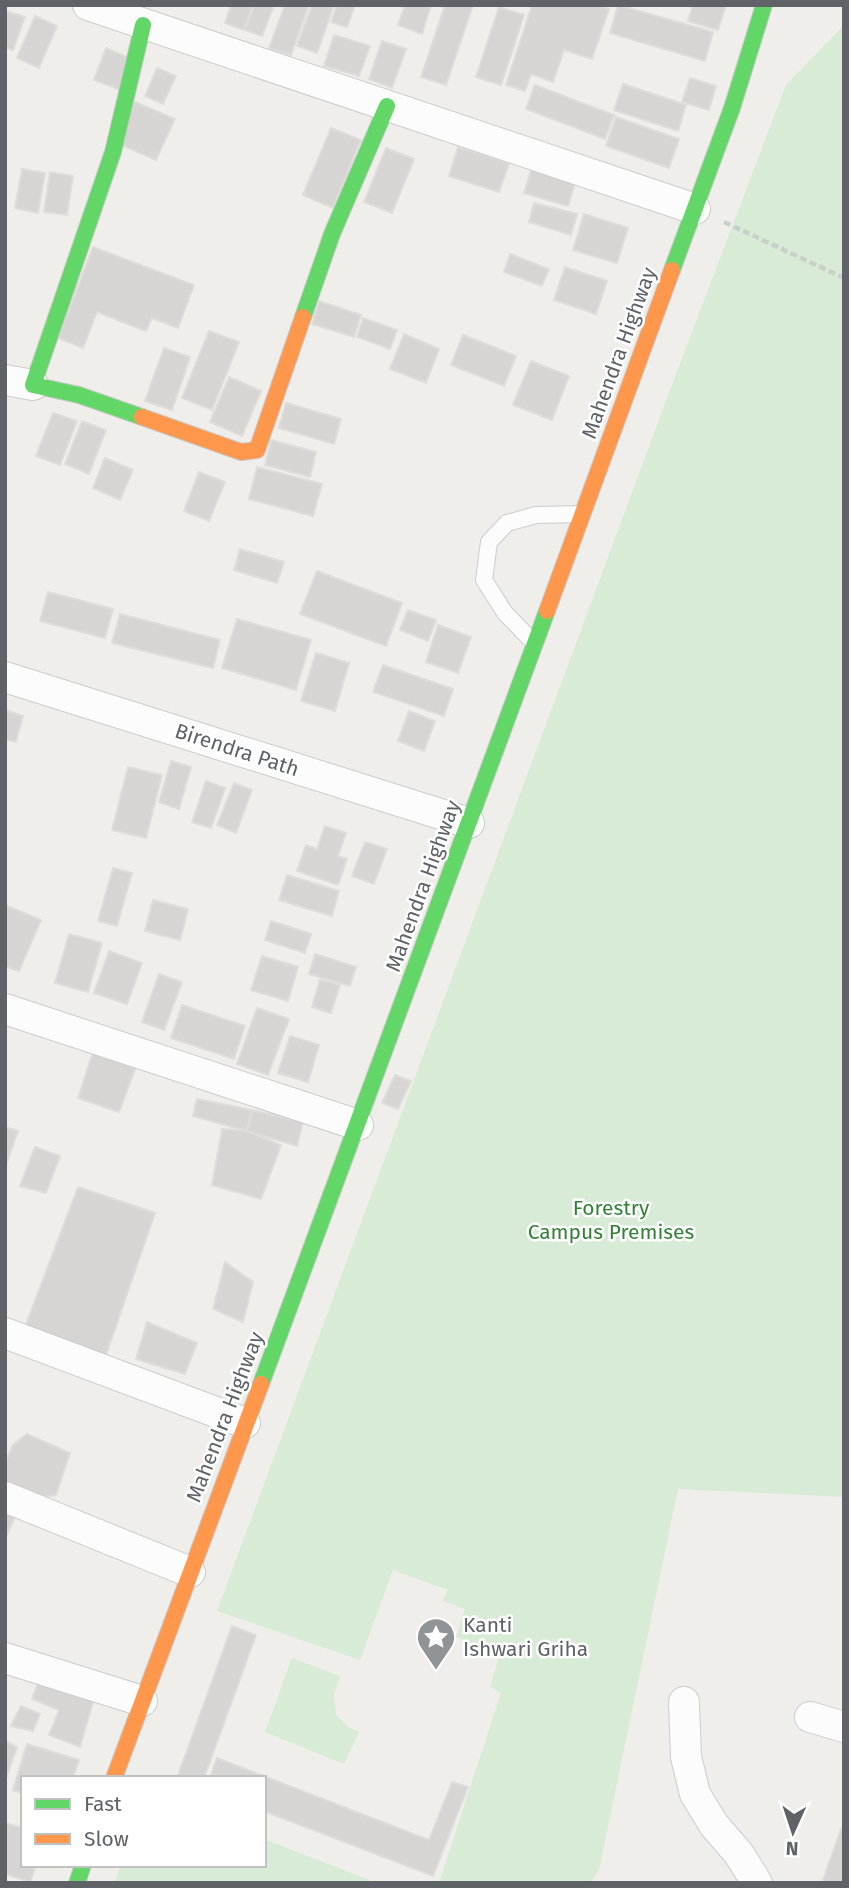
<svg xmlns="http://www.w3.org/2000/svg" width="849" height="1888" viewBox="0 0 849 1888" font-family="'Fira Sans',sans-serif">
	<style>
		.green { fill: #d8ebd6 }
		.building { fill: #d6d5d3; stroke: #deddd9; stroke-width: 2 }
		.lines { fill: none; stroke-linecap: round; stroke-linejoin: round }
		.lane-casing { stroke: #cbcccc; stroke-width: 18 }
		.street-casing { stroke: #cbcccc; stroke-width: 32 }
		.fast-casing { stroke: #cacacb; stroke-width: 18 }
		.slow-casing { stroke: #cacacb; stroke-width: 18 }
		.path { stroke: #cacfcc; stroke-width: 4.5; stroke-dasharray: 7 3.5; stroke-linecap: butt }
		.lane { stroke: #fdfcfc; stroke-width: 16 }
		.street { stroke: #fdfcfc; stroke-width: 30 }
		.fast { stroke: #63d668; stroke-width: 16 }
		.slow { stroke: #ff974d; stroke-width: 16 }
		.labels { text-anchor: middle; stroke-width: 5; stroke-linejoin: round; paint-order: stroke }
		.street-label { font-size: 21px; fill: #5f6368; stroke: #fff }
		.park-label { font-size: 21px; fill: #348238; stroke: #fff }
		.poi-label { font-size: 21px; fill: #5f6368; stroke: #fff; text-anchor: start }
	</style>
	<rect width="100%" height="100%" fill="#efeeea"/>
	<path class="green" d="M844,25V1497L678,1489L599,1870L590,1883H439L501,1693L490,1687L500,1654L456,1637L465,1609L443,1601L448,1590L393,1570L360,1660L217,1611L676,374L786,85Z
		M292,1658L340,1676L334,1695L336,1715L348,1727L359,1732L344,1764L265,1732Z
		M264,1839L377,1883H114L121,1865H264Z"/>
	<path class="building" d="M231,5H253L244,30L225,23Z
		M254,5H274L262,36L245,30Z
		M285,5H309L291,55L269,48Z
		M312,5H334L317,53L297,46Z
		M337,5H355L347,27L331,22Z
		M405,5H431L422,34L398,25Z
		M445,5H473L446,85L421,77Z
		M532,5H596L609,9L592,59L564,50L553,82L531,74L525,91L506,85Z
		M618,5L713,32L705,61L610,33Z
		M693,5H726L718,30L688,21Z
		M499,7L524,15L501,85L476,77Z
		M5,11L25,17L13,50L5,47Z
		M35,16L57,26L39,68L17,58Z
		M334,35L370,46L359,76L324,66Z
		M382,41L406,49L392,88L369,79Z
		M106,48L132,59L120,90L94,80Z
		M157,68L176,76L163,104L145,96Z
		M690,78L716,86L709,110L682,102Z
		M623,84L686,105L678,131L614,110Z
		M535,85L614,115L605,139L526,109Z
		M135,102L175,119L156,160L117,143Z
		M616,117L679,139L669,168L606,146Z
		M331,128L361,140L333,208L303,195Z
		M458,147L509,163L499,192L449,176Z
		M386,148L414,159L392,213L364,202Z
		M532,167L576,179L568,206L524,193Z
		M22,169L45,173L38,213L15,208Z
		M50,172L73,176L67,215L44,212Z
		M534,203L577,214L571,235L529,222Z
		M584,214L628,228L617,263L573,250Z
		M93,247L194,285L178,328L152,318L146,331L97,312L83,348L58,338Z
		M510,254L549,269L542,286L504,272Z
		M565,267L607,281L596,314L554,300Z
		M319,301L361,315L354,337L312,324Z
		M363,318L397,330L390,349L357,337Z
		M209,331L239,342L212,410L182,398Z
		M404,334L439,349L426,383L390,369Z
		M463,335L516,356L504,386L451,365Z
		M164,348L190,357L172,410L145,401Z
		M531,361L569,376L552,420L513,405Z
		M229,377L261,391L242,436L210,422Z
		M286,403L341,419L334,444L279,428Z
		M53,413L77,421L60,465L36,456Z
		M82,421L106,430L89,474L65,464Z
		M271,440L316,452L310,477L265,465Z
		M105,458L133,470L120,500L93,488Z
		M257,467L322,484L313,516L249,499Z
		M199,472L225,482L209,521L184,511Z
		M240,549L284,562L277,583L234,570Z
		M317,571L402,603L386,646L300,614Z
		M48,592L113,609L105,638L40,621Z
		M408,610L436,620L428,641L400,630Z
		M120,614L220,640L213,668L112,643Z
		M237,619L311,640L296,690L222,668Z
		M438,625L471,637L458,673L426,662Z
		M316,653L349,663L335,711L301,701Z
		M383,665L453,689L444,716L373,692Z
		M5,710L23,716L16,742L5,739Z
		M409,711L435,721L424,751L398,741Z
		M171,761L191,767L179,809L159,802Z
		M128,767L162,775L146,838L112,830Z
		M206,781L225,788L211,828L192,822Z
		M234,783L252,790L236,833L217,825Z
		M325,826L346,833L338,856L347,859L338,885L297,871L306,845L317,849Z
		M365,842L387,849L374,884L352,876Z
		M113,868L132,873L117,926L98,921Z
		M287,875L339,891L332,916L279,900Z
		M153,900L188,909L180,940L145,931Z
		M5,905L41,920L19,971L5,966Z
		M271,921L311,934L305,953L265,940Z
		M69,934L102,943L88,992L55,983Z
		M109,951L142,963L127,1004L94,993Z
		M315,954L356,967L350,986L309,974Z
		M262,956L298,967L288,1001L251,990Z
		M159,974L182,982L164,1030L142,1022Z
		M320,979L340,985L331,1013L312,1007Z
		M182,1005L245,1026L234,1059L171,1038Z
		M257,1008L289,1019L268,1075L237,1064Z
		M290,1036L319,1045L308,1082L278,1073Z
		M94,1049L137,1064L119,1112L78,1098Z
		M395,1075L411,1081L398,1109L382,1103Z
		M197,1099L252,1110L247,1131L193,1116Z
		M252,1110L303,1122L297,1146L247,1131Z
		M5,1127L18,1131L5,1168Z
		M222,1129L247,1131L281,1145L261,1199L212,1185Z
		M35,1147L60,1156L46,1193L20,1186Z
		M78,1187L155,1213L105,1358L25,1327Z
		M225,1262L253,1282L243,1322L213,1309Z
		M147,1322L197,1343L185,1374L136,1359Z
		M27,1434L70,1453L56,1495L33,1498L5,1488V1463L13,1445Z
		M5,1505L18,1510L5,1539Z
		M232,1626L256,1635L204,1778H177Z
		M40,1677L94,1699L80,1747L49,1735L59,1710L32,1699Z
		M21,1706L40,1714L33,1731L11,1726Z
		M5,1741L17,1747L5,1781Z
		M27,1744L79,1760L73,1778H23V1793L13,1790Z
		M217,1758L429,1840L452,1782L468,1787L433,1876L264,1811V1778H210Z
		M5,1823L23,1828V1865H36L30,1882L5,1874Z
		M841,1829L844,1830V1883H822Z"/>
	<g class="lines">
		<g class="lane-casing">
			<path id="lane" d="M534,643L505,613L484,580L489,542L507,523L536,515L582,514"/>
		</g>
		<g class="street-casing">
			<path id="street" d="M88,5L695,209
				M5,380L33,385
				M5,677L469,823
				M5,1009L358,1125
				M5,1333L245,1423
				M5,1497L190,1572
				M5,1658L142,1701
				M684,1702L686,1757L695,1794L714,1825L739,1854L757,1883
				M810,1717L844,1727"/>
		</g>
		<g class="fast-casing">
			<path id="fast" d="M672,270L732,108L764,5
				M303,317L332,234L387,106
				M142,417L79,395L33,385L113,152L143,25
				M261,1384L547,611
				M77,1883L83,1865"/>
		</g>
		<g class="slow-casing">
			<path id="slow" d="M142,417L241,452L257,450L303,317
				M547,611L672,270
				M114,1778L261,1384"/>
		</g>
		<path class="path" d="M724,222L844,278"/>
		<use href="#lane" class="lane"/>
		<use href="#street" class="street"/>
		<use href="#fast" class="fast"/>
		<use href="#slow" class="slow"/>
	</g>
	<defs>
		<g id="sight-pin" transform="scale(2.0125)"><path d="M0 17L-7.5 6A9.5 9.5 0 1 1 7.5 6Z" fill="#919496" stroke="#fff"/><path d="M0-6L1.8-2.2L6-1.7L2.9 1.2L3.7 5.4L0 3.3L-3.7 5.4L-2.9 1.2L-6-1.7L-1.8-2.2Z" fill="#fff"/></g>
	</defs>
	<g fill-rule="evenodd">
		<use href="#sight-pin" x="436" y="1637"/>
	</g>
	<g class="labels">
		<g class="street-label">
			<text transform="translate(619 353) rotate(-70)" y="7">Mahendra Highway</text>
			<text transform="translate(237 750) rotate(18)" y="7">Birendra Path</text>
			<text transform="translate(423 886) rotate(-70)" y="7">Mahendra Highway</text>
			<text transform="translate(225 1417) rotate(-69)" y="7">Mahendra Highway</text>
		</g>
		<g class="park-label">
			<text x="611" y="1215">Forestry<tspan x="611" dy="24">Campus Premises</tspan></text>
		</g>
		<g class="poi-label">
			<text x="463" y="1632">Kanti<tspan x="463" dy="24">Ishwari Griha</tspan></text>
		</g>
	</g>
	<rect width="849" height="1888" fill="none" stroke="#5f6368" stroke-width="14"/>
	<rect x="21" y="1776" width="245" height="91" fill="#ffffff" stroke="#bfc1c3" stroke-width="2"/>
	<rect x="35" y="1799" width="35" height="10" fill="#63d668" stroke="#bfc1c3" stroke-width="2"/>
	<text x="84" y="1811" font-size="21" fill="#5f6368">Fast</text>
	<rect x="35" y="1834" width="35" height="10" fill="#ff974d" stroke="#bfc1c3" stroke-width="2"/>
	<text x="84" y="1846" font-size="21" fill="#5f6368">Slow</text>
	<g transform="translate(793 1832) rotate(183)" stroke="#ffffff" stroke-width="5" paint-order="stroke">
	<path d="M0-5L12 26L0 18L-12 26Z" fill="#5f6368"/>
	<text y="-10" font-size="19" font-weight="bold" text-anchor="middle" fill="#5f6368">N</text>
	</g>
</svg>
